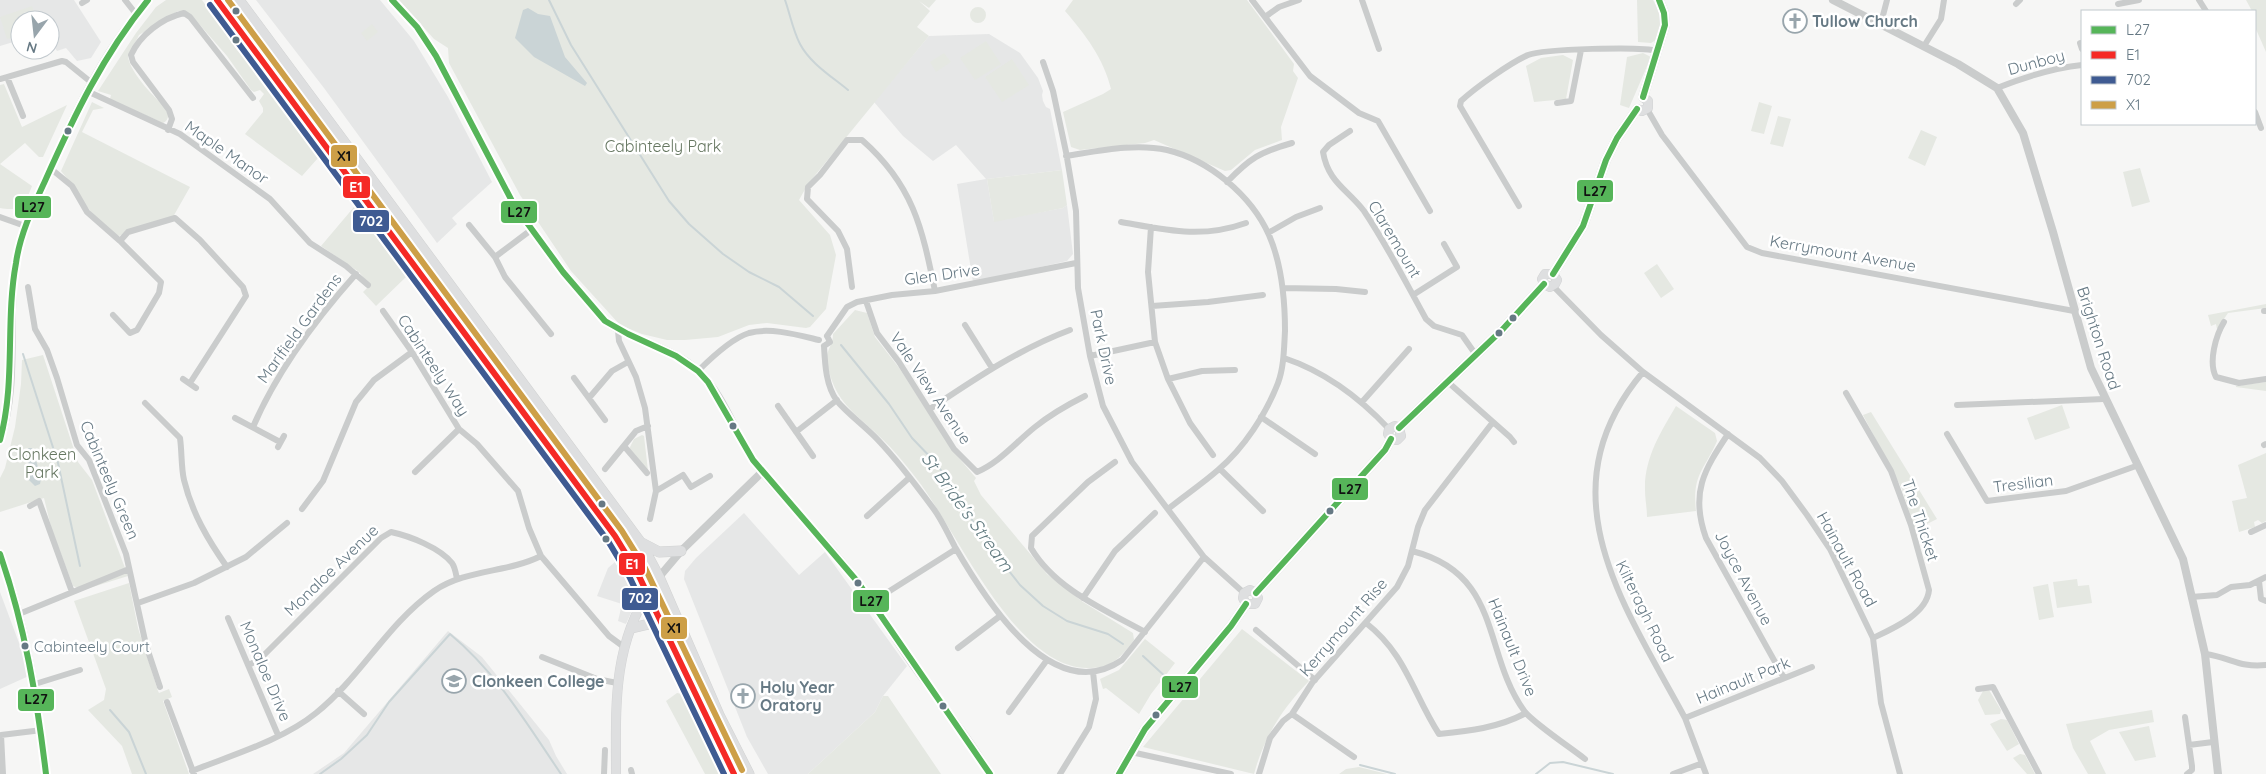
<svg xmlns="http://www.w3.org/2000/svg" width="2266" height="774" viewBox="0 0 2266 774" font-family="Quicksand,sans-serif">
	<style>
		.built { fill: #e6e7e7 }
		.green { fill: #e5e8e2 }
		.water { fill: #cad4d6 }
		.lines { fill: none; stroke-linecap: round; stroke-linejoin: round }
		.stream { stroke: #cad4d6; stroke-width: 2 }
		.secondary-casing { stroke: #d2d3d4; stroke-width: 10 }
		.trunk-casing { stroke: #d2d3d3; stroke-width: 11 }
		.minor { stroke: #cacccc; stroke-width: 6 }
		.tertiary { stroke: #cacccc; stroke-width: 8 }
		.secondary { stroke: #dedfe0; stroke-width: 9 }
		.trunk { stroke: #dedfe0; stroke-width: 10 }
		.bus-1-casing { stroke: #fff; stroke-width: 10 }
		.bus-2-casing { stroke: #fff; stroke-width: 10 }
		.bus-3-casing { stroke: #fff; stroke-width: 10 }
		.bus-4-casing { stroke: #fff; stroke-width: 10 }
		.bus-1 { stroke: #56b559; stroke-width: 6 }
		.bus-2 { stroke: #f52a26; stroke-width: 6 }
		.bus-3 { stroke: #3f5b92; stroke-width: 6 }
		.bus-4 { stroke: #cd9f47; stroke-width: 6 }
		.bus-dot { fill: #667984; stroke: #fff; stroke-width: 2 }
		.labels { text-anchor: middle; stroke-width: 5; stroke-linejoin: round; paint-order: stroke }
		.bus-label { font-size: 15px; fill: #667984; stroke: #fff; text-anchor: start }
		.poi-label { font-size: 16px; font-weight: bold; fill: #667984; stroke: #fff; text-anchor: start }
		.street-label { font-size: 16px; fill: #667984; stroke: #fff }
		.park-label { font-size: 16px; fill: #667761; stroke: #fff }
		.water-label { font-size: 18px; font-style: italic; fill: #627b80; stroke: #fff }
		.line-badge { stroke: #fff; stroke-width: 2 }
		.badge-label { font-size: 14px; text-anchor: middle; font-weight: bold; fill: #fff }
		.pale-badge-label { font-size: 14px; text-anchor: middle; font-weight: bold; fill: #111 }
	</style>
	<rect width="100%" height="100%" fill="#f6f6f5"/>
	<path class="built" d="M0,0H74L101,42L91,58L77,61L66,48L57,51L50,41V20H20V40L0,46Z
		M256,0H380L414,41L448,97L492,182L452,218L457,224L437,243L324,88Z
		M989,34L1020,53L1038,78L1043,91L1042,95L1043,101L1046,107L1050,109L1062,170L987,179L994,221L1063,208L1067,205L1073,254L1067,261L973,282L957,184L986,179L956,145L933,161L903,136L874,102L929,36Z
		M744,513L799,575L825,552L907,666L883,696L875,712L808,774H768L747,737L684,579L685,571L696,558Z
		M615,562L628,580L632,579L638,588V597L626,624L618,621L622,604L597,596L608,568Z
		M0,592L31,675L0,689Z
		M448,631L482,657L549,740L556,756L567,774H313L344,753Z"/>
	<path class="green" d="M166,0H202L237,50L252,61L318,158L302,176L245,134L263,112V108L259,101L264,94L260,90L254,92L251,90L227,56L193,17L178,11L139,35L128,57C131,74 155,98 168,110C169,116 168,121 163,123L110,99L111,95L98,91L136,33L156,7Z
		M399,0H936L929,8L919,1L930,11L917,27L929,36L808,184L799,200L830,235L836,255L826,309L810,327L806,328L767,323L749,325L718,337L685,340H667L642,334L620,325L571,271L520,195L449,63L448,48L434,39Z
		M1073,0H1247L1294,64L1293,71L1298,78L1281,127L1282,140L1255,150L1231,170L1225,171L1154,140L1145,143L1080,150L1071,147L1063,112L1103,94L1111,89C1104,59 1085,34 1065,11Z
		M1637,0H1653L1663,19L1661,37L1651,43L1638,42Z
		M2246,0H2266V52L2255,27V11H2252Z
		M32,6L37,20H20V35L7,39L0,17Z
		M970 15a8 8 0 1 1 16 0a8 8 0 1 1-16 0Z
		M372,24L378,32L367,41L361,33Z
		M986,41L1001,64L975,80L960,58Z
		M944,53L951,62L936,72L930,62Z
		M1643,53L1651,57L1629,108L1620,105L1627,57Z
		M1563,55L1573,60L1566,99L1534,102L1526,66L1541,58Z
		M1012,59L1029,85L1002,102L985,77Z
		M4,84L22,127L67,105L43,157H39L25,143L0,164L32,186C25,204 22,212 0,208V85Z
		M92,102L104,108L93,110L82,132L190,187L173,217L119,236C92,222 80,193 61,171Z
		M1759,102L1772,106L1764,134L1751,131Z
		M1778,116L1791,119L1783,147L1770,144Z
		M1921,130L1937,137L1925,166L1908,158Z
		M2140,168L2150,202L2132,207L2123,172Z
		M1062,170L1067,205L1063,208L994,222L987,179Z
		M354,207L406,277L376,306L363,292L370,285L359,272L321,246Z
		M1657,264L1674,289L1661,298L1644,273Z
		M2266,304V308L2228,313L2217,329L2216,324L2211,326L2208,315Z
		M855,310L867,313L875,337L900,369L953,451L976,478L974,481L981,495L1047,574L1083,602L1133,633L1134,640C1128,648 1122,656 1113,662C1106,667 1097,668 1088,668C1015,669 956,528 916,478C905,464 894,450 881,438C865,422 845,409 835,388C831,379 826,365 827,355C829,347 833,343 833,334Z
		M43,355L78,462L92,480L128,576L83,590L73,586L51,527L44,498L0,512V478L5,468L15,427L21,384L22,360Z
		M2266,382V391L2236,387V386Z
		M2062,405L2070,428L2035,440L2027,418Z
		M1676,406L1715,433L1717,441C1704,471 1692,474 1696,511L1647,517C1647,508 1645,499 1645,490C1644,458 1661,432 1676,406Z
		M1871,412L1937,519L1915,530L1902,489L1863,415Z
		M642,435L644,436L648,471L629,449L634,439Z
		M2266,453V521L2262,523L2258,520L2254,522L2255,527L2239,532L2232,501L2247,498L2238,465Z
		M2077,579L2078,586L2089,585L2092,603L2057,608L2053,582Z
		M129,583L138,628L158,691L159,693L169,689L172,697L163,701L189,774H132L122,746L88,710L104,700L106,689L74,601Z
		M2048,584L2054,617L2039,620L2033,587Z
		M1242,629L1309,681C1282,709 1264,737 1254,774L1143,747Z
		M1145,639L1175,663L1151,694L1139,714L1106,688L1103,689L1100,679L1119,670Z
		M1989,690L2001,710L2000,714L1985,715L1978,700L1983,691Z
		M677,693L682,694L721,774H705L666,701Z
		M883,696H888L941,774H808L875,712Z
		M2152,710L2154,722L2109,730L2090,741L2106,774H2088L2073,748L2066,724Z
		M2001,719L2007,720L2019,744L2007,751L1990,724Z
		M2149,726L2156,757L2135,761L2119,732Z
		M2020,754L2025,755L2035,774H2027L2013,758Z
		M1359,767L1387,774H1339L1346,769Z"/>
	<path class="water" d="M528,8L538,14L550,16L565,57L587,83L585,86L534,57L515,38L523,10Z
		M28,448H32L34,452L41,479L40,484L35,486L29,480Z"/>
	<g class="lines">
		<path class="stream" d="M549,0L571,45L669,201L689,224L723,254L749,272L779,287L813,316
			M785,0C790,14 793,31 800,44C810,63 831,76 848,90
			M841,345L889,404L912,438L936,463L966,507L978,532L1020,585L1043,606L1067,621L1108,634L1123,644
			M23,354L58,463L80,566
			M1143,656L1168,679
			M110,710L129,732L146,774
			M1360,765L1395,774
			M320,774L341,759L367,735L389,702L450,634C497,673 527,724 561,774
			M1536,774L1550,763L1563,762L1613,774"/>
		<g class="secondary-casing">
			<path id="secondary" d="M1643,97L1665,25L1664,13L1659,0
				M1637,109L1642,111L1648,108V101L1643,97
				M1553,274L1583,226L1606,160L1617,138L1637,109
				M1544,284L1550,287L1555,284L1557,280L1553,274
				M1544,284L1542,279L1545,274H1553
				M1399,428L1502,330L1544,284
				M1391,439L1388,434L1389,429L1395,426L1399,428
				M1391,439L1397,440L1401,436L1399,428
				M1256,593L1385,450L1391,439
				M1246,604L1243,598L1244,593L1250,590L1256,593
				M1246,604H1255L1258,598L1256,593
				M616,774C616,707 612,648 650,589
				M1119,774L1145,729L1231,626L1246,604"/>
		</g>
		<g class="trunk-casing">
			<path id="trunk" d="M217,0L615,536L637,572L734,774
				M239,0L641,543L659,577L719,715L749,774
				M619,521L653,586
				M642,543L659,552L681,551
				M652,588L663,605L682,653V661
				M632,628L649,624L664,629"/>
		</g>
		<path class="minor" d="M125,0L136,14
			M1252,0L1310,76L1359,113L1378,121L1430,211
			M1362,0L1379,49
			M2199,0L2206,11
			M82,3L87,0
			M2016,4L2020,0
			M2118,4L2139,0
			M1265,17L1279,7L1299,0
			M1881,23L1887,0
			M2080,43L2082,49
			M1924,46L1941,19L1944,0
			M1043,62L1053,91L1066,152L1076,211L1078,288L1090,356L1103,406L1132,462L1204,557L1244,593
			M7,77L23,116
			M0,79L62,61L66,62L92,83
			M1997,88C2025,77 2052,68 2082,65
			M87,91L180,134L270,199L310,243L346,266L368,285
			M1557,103L1571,101L1581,50
			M1647,109L1662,135L1747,247L1762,253L2074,311
			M2255,112L2261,128
			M168,130L172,119L169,110L133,62L131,55C140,35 162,18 184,13L190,17L253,98
			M1350,131L1329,145L1323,152C1328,182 1347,189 1364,211C1387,245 1406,283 1426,319L1434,326L1462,335L1476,355
			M1066,156C1099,151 1134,143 1167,150C1209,160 1251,195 1269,235C1282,265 1285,299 1285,331C1284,348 1284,367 1278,383C1266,414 1244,448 1218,470C1202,484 1184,496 1168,509
			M50,168L72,186L87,212L120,241L161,282L159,293L137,330L130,333L113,315
			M1227,182C1250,158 1260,152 1292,143
			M1519,206L1460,106L1461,101C1475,88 1510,63 1528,55C1543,49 1641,46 1658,51
			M0,217L25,226
			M1121,222C1166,230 1201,239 1246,223
			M469,225L495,257L505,277L551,334
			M1151,227L1148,272L1155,342L1168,379L1190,423L1213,455
			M1268,233L1296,217L1320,208
			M120,241L128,232L175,218L200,240L243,287L246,296L190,383
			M495,257L531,230
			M1553,286L1601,335L1643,372L1760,458L1782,481L1807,515L1830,549L1873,638L1881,703L1900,774
			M28,287L35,329L47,350L57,378L77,445L89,460L126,554L146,645L160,687
			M852,287L847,249L838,231L807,199L808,187L820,175L847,140H862C913,185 922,227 935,291
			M1283,288L1336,289L1365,292
			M1413,295L1457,267L1444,244
			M866,301L877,333L899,362L954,449L977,472C1000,462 1015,443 1035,427C1050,415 1067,405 1085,396
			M1152,306L1208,302L1263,295
			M383,311L412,352L459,429L477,444L518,491L529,528L541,556L609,636L624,647
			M2264,311H2266
			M2224,322C2216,335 2208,362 2216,377L2239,383L2266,379
			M965,325L992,368
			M618,331L619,341L636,377L645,408L656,491L650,519
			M827,336L847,307L857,302L892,295L935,291L1076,263
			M824,346C825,365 826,386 837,401C849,415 866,427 878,440C898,461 916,485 933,508C942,520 948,534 955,547C985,599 1052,708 1122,660L1204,557
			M824,346L830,342L827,336
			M1090,356L1155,342
			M1284,358C1326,372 1359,397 1389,429
			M698,371C710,359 733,338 749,333C770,327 798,335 819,340
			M1643,372C1542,492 1624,605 1685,718
			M574,378L605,420
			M183,379L196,388
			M1168,379L1202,371L1235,370
			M1449,383L1510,437L1514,442
			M1846,393L1891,471L1911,525L1929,590C1927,614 1892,629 1873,638
			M589,398L612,371L628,362
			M1362,402L1409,349
			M145,403L180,438C182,452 181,467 184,480C192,513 208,540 227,567
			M1957,405L2104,399
			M778,406L813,456
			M930,409C975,379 1019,349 1070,330
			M1261,417L1315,454
			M235,418L280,442
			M253,427C277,371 316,319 356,274
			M796,432L837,400
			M1728,434C1704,470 1690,493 1706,538L1784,678
			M1947,434L1987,501L2066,491L2136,466
			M2264,445L2266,444
			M624,446L647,473
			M278,447L284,436
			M1115,462L1088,482L1032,536L1031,548C1055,589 1105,610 1145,632
			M605,469L636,431L648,426
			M1220,469L1263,511
			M415,472L459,429
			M656,491L683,475L691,487L710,476
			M30,506L39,501L72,592
			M302,509L323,481L356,402L374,380L412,352
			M867,516L909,478
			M2251,532L2266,525
			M1412,551C1503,574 1482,654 1525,712C1535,724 1571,748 1585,759
			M2259,581L2261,599L2266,601
			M888,592L956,549
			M2191,597L2217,595L2231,587L2250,585L2266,577
			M1083,598L1115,551L1155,513
			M138,603L194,583L246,557L287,523
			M19,614L129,569
			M228,618L278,735
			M1366,623C1406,654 1413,694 1439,734C1469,731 1498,728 1526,713
			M1256,630L1315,680
			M958,648L1000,616
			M2205,654C2230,657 2239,668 2266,665
			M542,657L597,679L617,683
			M249,665L261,658L381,538L391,532C410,536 440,548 452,563C455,567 456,574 457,579
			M35,684L80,670
			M1978,689L1993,687L2039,774
			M338,691L364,714
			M167,702L194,774
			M1009,712L1047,660
			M1292,714L1354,757
			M2185,717L2192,766V770L2187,774
			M2189,745L2213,742
			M1131,752L1231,774
			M631,770L632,774
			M192,771C232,755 283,740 316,713C360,678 387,624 434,591C466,569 507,573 541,556
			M3,774L1,735L42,730
			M604,774L605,750
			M1060,774L1089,727L1096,699L1093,672
			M1259,774L1270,738L1283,721L1292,714L1312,683L1397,587L1408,566L1418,527L1425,510L1493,422
			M1673,774L1700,764
			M1706,774L1685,718L1812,667"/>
		<path class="tertiary" d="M392,0L417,27L436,56L514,205L563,272L605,321C633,342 672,346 698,371C728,399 736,441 762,472C793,509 828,542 857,581C878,609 895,640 916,669C941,704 968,736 990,774
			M1833,0L1958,64L1997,88L2023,133L2053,232L2091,368L2183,559L2205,654L2218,774
			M0,440C18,386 8,330 14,274C17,242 32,210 45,181C72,118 102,53 148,0
			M0,554C27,626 37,699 46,774
			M659,577L681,551L762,472"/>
		<use href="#secondary" class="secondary"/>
		<use href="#trunk" class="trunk"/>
		<g class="bus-1-casing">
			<path id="bus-1" d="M392,0L417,27L436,56L514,205L563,272L605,321L628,334L676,356L698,371L708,382L753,460L857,581L990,774
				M1643,97L1665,25L1664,13L1659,0
				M1553,274L1583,226L1606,160L1617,138L1637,109
				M1399,428L1502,330L1544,284
				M0,440C16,381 5,322 16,263C20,234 33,207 45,181C74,116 103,55 148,0
				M0,554C25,626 37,699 46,774
				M1256,593L1385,450L1391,439
				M1119,774L1145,729L1231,626L1246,604"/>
		</g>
		<g class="bus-2-casing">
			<path id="bus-2" d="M217,0L615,536L637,572L734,774"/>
		</g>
		<g class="bus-3-casing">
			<path id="bus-3" d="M210,5L608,541L629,576L724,774"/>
		</g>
		<g class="bus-4-casing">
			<path id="bus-4" d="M228,0L622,531L645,568L742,770"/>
		</g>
		<use href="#bus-1" class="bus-1"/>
		<use href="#bus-2" class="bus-2"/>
		<use href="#bus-3" class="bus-3"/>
		<use href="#bus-4" class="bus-4"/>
	</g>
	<defs>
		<g id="church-ring" transform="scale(1.25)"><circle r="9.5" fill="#fff" stroke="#98a5ac" stroke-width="1.5"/><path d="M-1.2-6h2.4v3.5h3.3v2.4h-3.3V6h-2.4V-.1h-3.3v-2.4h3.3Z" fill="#98a5ac"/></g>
		<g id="school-ring" transform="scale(1.25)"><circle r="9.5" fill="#fff" stroke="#98a5ac" stroke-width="1.5"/><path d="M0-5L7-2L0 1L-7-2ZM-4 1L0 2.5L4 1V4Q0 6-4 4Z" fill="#98a5ac"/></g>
	</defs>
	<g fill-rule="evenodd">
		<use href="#church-ring" x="1795" y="21"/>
		<use href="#school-ring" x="454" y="681"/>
		<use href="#church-ring" x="743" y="696"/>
	</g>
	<g class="bus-dot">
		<circle cx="236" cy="11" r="4.5"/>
		<circle cx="236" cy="40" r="4.5"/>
		<circle cx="68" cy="131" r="4.5"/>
		<circle cx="1513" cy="318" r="4.5"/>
		<circle cx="1499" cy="333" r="4.5"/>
		<circle cx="733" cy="426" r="4.5"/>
		<circle cx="602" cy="504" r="4.5"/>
		<circle cx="1330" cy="511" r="4.5"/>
		<circle cx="606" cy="539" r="4.5"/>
		<circle cx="858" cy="583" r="4.5"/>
		<circle cx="25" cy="646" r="4.5"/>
		<circle cx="943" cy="706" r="4.5"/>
		<circle cx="1156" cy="715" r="4.5"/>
	</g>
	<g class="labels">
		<g class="bus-label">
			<text x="34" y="652">Cabinteely Court</text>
		</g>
		<g class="poi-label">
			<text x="1812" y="27">Tullow Church</text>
			<text x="472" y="687">Clonkeen College</text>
			<text x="760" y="693">Holy Year<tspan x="760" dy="18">Oratory</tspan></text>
		</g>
		<g class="street-label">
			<text transform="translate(2036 62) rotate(-15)" y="6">Dunboy</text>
			<text transform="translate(227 152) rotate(35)" y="6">Maple Manor</text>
			<text transform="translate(1395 239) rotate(59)" y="6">Claremount</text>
			<text transform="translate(1843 253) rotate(10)" y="6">Kerrymount Avenue</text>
			<text transform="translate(942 274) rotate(-8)" y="6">Glen Drive</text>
			<text transform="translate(299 328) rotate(-54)" y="6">Marlfield Gardens</text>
			<text transform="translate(2099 338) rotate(72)" y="6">Brighton Road</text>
			<text transform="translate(1104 347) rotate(78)" y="6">Park Drive</text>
			<text transform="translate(434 365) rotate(57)" y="6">Cabinteely Way</text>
			<text transform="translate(931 388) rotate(56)" y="6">Vale View Avenue</text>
			<text transform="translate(110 480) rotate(67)" y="6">Cabinteely Green</text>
			<text transform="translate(2023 483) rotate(-7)" y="6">Tresilian</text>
			<text transform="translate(1921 520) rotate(72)" y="6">The Thicket</text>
			<text transform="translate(1847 559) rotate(61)" y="6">Hainault Road</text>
			<text transform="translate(331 570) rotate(-44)" y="6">Monaloe Avenue</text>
			<text transform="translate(1744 578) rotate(62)" y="6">Joyce Avenue</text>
			<text transform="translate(1645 611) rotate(64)" y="6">Kilteragh Road</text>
			<text transform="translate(1343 627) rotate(-49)" y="6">Kerrymount Rise</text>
			<text transform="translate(1513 647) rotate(68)" y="6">Hainault Drive</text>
			<text transform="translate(266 671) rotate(67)" y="6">Monaloe Drive</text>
			<text transform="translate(1743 680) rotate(-22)" y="6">Hainault Park</text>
		</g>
		<g class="park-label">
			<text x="663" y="152">Cabinteely Park</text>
			<text x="42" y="460">Clonkeen<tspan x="42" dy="18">Park</tspan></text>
		</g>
		<g class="water-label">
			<text transform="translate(967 512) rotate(54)" y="6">St Bride's Stream</text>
		</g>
	</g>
	<g class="line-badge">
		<rect x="330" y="144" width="28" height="24" rx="5" fill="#cd9f47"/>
		<rect x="342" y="175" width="29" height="24" rx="5" fill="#f52a26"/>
		<rect x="1576" y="179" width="38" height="24" rx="5" fill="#56b559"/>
		<rect x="14" y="195" width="38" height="24" rx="5" fill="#56b559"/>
		<rect x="500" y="200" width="38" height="24" rx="5" fill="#56b559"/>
		<rect x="352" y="209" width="38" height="24" rx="5" fill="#3f5b92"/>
		<rect x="1331" y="477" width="38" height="24" rx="5" fill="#56b559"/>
		<rect x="618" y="552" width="28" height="24" rx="5" fill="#f52a26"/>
		<rect x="621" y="587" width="38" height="24" rx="5" fill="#3f5b92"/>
		<rect x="852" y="589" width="38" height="24" rx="5" fill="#56b559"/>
		<rect x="660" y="616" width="28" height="24" rx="5" fill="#cd9f47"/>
		<rect x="1161" y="675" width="38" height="24" rx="5" fill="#56b559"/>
		<rect x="17" y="688" width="38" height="24" rx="5" fill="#56b559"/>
	</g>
	<g class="badge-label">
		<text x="356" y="192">E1</text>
		<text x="371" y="226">702</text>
		<text x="632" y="569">E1</text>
		<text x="640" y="603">702</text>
	</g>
	<g class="pale-badge-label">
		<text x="344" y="161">X1</text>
		<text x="1595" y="196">L27</text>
		<text x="33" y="212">L27</text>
		<text x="519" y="217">L27</text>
		<text x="1350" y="494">L27</text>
		<text x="871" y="606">L27</text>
		<text x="674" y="633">X1</text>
		<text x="1180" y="692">L27</text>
		<text x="36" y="704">L27</text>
	</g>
	<rect x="2081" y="10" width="175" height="115" fill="#ffffff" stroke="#c2c9ce"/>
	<rect x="2091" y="26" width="25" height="8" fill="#56b559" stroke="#c2c9ce"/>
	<text x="2126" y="35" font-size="15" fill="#667984">L27</text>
	<rect x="2091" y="51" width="25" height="8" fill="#f52a26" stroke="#c2c9ce"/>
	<text x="2126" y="60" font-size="15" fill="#667984">E1</text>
	<rect x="2091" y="76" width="25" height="8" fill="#3f5b92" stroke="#c2c9ce"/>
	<text x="2126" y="85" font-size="15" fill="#667984">702</text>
	<rect x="2091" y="101" width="25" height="8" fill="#cd9f47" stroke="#c2c9ce"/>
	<text x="2126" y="110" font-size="15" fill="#667984">X1</text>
	<g transform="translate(35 35) rotate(195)"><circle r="24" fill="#ffffff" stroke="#c2c9ce"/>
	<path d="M0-4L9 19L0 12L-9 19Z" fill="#98a5ac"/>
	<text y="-8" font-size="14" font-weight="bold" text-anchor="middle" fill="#667984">N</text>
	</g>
</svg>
